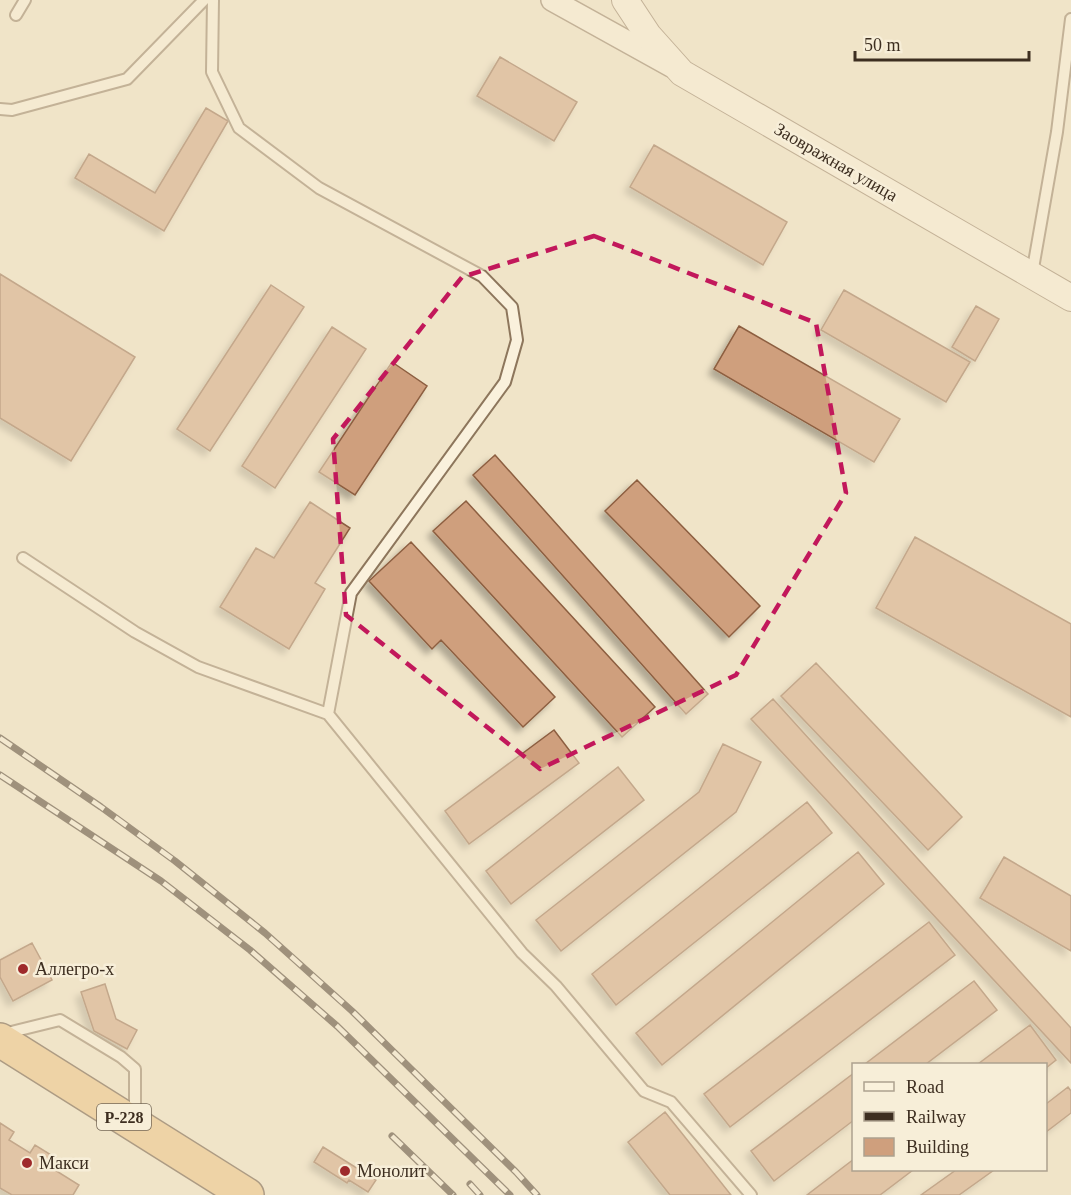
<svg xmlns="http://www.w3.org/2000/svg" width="1071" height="1195" viewBox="0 0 1071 1195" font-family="'Times New Roman',serif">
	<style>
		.building { fill: #cf9f7d; stroke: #8d5f41; stroke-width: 1.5; filter: url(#shadow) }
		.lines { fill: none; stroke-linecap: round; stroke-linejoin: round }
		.service-casing { stroke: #8d765c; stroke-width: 14 }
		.minor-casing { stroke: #8d765c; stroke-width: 24 }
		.tertiary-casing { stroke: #8d765c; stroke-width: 28 }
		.trunk-casing { stroke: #5b4430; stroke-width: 36 }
		.service { stroke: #faf1dc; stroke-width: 10 }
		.minor { stroke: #faf1dc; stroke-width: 21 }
		.tertiary { stroke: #faf1dc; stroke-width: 26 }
		.trunk { stroke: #eabe7c; stroke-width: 33 }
		.rail-casing { stroke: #3d2e20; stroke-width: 7 }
		.rail { stroke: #f7eed8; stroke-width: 4.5; stroke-dasharray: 14; stroke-linecap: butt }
		.marked { fill: none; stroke: #c2185b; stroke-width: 4.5; stroke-dasharray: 12 8; stroke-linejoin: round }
		.poi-dot { fill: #9e2a2b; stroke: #f7eed8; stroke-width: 2 }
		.labels { text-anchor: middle; stroke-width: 5; stroke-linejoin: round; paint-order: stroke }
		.shield { fill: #f7eed8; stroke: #756857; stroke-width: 1.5 }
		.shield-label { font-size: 16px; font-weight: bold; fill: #3d2e20 }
		.street-label { font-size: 18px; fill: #3d2e20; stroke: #f7eed8 }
		.poi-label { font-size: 18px; fill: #3d2e20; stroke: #f7eed8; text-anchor: start }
	</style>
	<defs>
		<filter id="shadow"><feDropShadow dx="-5.5" dy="5.5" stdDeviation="3" flood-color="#0004"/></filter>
	</defs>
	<rect width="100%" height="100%" fill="#f0e4c8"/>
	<path class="building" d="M500,57L577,102L554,141L477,96Z
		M206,108L228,121L164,231L75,178L89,154L155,193Z
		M654,145L787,222L763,265L630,187Z
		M0,274L135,357L71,461L0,418Z
		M271,285L304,307L210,451L177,429Z
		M844,290L970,362L946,402L821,330Z
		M976,306L999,319L975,361L952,347Z
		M739,326L900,419L874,462L714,369Z
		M332,327L366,349L275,488L242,466Z
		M392,362L427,386L355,495L319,472Z
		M495,455L708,694L686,714L473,475Z
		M637,480L760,606L729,637L605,511Z
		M466,501L655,707L622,737L433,531Z
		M310,502L350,528L315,583L325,589L289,649L220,607L256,548L274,558Z
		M915,537L1071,624V717L876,608Z
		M411,542L555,697L523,727L441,640L432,649L369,581Z
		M816,663L962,817L928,850L781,696Z
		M773,699L1071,1028V1063L751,719Z
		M554,730L579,763L469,844L445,811Z
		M723,744L761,762L736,812L561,951L536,920L699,792Z
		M618,767L644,800L511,904L486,871Z
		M807,802L832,833L616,1005L592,974Z
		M858,852L884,884L662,1065L636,1033Z
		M1004,857L1071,896V951L980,898Z
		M929,922L955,955L730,1127L704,1094Z
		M32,943L52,980L13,1001L0,977V960Z
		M974,981L997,1010L926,1064H865Z
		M105,984L116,1019L137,1030L127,1049L94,1031L81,992Z
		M1030,1025L1056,1060L1046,1068V1064H978Z
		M854,1073V1120L774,1181L751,1151Z
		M1068,1087L1071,1091V1113L1046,1132V1104Z
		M665,1112L731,1195H670L628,1142Z
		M0,1123L14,1132L9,1140L30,1153L35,1145L56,1158L50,1167L79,1185L73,1195H12L0,1188Z
		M323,1147L376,1180L368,1192L349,1180L347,1183L314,1162Z
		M854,1159V1170H913L880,1195H807Z
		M956,1170H994L959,1195H921Z"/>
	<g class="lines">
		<g class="service-casing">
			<path id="service" d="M213,0L212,72L239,128L319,188L482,276L512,307L517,340L505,382L351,593L328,714L522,953L556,986L644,1091L671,1102L751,1195
				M16,15L25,0
				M0,109L12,110L127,79L204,0
				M1032,274L1057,132L1071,19
				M23,558L135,632L198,667L328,714
				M3,1034L60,1020L121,1057L135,1069V1118"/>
		</g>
		<g class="minor-casing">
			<path id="minor" d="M552,0L671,66"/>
		</g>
		<g class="tertiary-casing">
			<path id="tertiary" d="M625,0L648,35L682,73L1071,298"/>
		</g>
		<g class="trunk-casing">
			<path id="trunk" d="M0,1040L247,1195"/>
		</g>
		<use href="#service" class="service"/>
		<use href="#minor" class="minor"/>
		<use href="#tertiary" class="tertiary"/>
		<use href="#trunk" class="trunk"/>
		<g class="rail-casing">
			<path id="rail" d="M0,738L101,807L175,861L265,933L352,1011L516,1172L537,1195
				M0,775L161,881L250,950L337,1026L510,1195
				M392,1136L453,1195
				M470,1184L480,1195"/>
		</g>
		<use href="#rail" class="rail"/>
	</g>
	<path d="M0 0H1071V1195H0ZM594,236L816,323L846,493L736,675L540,769L346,615L333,439L462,277Z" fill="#f0e4c8" fill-opacity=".55" fill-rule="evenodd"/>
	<path class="marked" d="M594,236L816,323L846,493L736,675L540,769L346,615L333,439L462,277Z"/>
	<g class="poi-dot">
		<circle cx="23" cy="969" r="6"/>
		<circle cx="27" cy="1163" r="6"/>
		<circle cx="345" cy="1171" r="6"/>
	</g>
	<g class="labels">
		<rect class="shield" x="97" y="1104" width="54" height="26" rx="4.5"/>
		<g class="shield-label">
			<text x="124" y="1123">Р-228</text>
		</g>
		<g class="street-label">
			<text transform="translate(836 162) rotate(30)" y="6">Заовражная улица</text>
		</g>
		<g class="poi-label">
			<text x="35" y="975">Аллегро-х</text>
			<text x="39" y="1169">Макси</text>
			<text x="357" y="1177">Монолит</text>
		</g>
	</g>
	<rect x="852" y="1063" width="195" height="108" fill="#f7eed8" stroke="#ada18e" stroke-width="1.5"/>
	<rect x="864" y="1082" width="30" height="9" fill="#faf1dc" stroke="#ada18e" stroke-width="1.5"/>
	<text x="906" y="1093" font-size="18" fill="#3d2e20">Road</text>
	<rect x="864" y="1112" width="30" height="9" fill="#3d2e20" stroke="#ada18e" stroke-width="1.5"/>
	<text x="906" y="1123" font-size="18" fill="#3d2e20">Railway</text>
	<rect x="864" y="1138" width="30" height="18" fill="#cf9f7d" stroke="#ada18e" stroke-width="1.5"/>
	<text x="906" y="1153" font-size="18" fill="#3d2e20">Building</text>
	<path d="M855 51v9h174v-9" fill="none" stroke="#3d2e20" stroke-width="3"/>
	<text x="864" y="51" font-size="18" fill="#3d2e20" stroke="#f7eed8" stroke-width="4.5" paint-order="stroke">50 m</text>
</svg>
